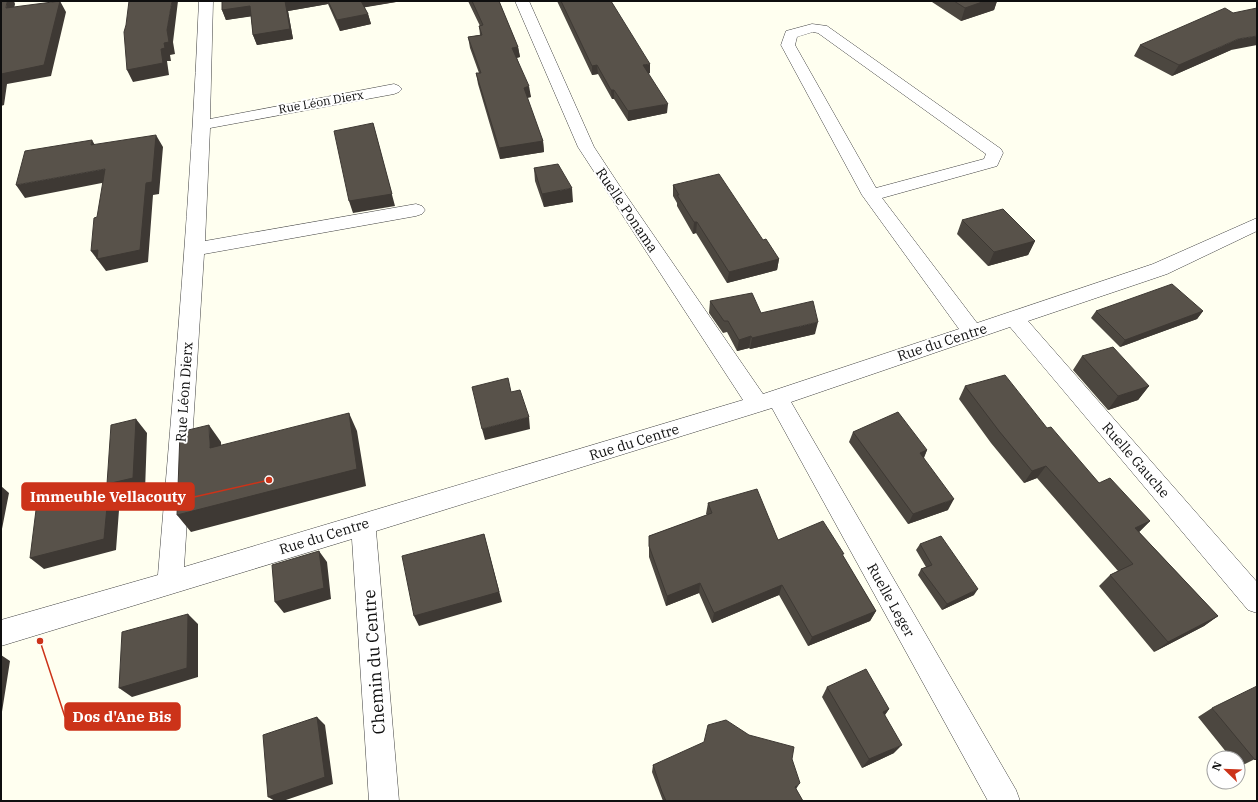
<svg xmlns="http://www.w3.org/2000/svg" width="1258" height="802" viewBox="0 0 1258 802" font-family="'IBM Plex Serif',serif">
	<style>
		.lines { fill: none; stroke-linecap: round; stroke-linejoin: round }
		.minor-casing { stroke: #424242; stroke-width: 1 }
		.minor { fill: #fff; fill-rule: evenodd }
		.wall { fill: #4c4740 }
		.shaded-wall { fill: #3e3934 }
		.building { fill: #58524a; stroke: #3e3934 }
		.labels { text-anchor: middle; stroke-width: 4; stroke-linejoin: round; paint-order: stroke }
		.far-street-label { font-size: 12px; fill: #0f0f0f; stroke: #fff }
		.street-label { font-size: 14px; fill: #0f0f0f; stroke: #fff }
		.near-street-label { font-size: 17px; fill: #0f0f0f; stroke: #fff }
		.leader { fill: none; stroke: #cc3319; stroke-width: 1.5 }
		.callout-dot { fill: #cc3319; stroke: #fff; stroke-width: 1.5 }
		.callout { fill: #cc3319; stroke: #cc3319; stroke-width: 1.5 }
		.callout-label { font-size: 15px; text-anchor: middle; font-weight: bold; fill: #fff }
	</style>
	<rect width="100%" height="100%" fill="#fffff0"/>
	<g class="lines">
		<g class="minor-casing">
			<path id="minor" d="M199,1H213L210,119L394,84L399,86L402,89L399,92L394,94L210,128L205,241L416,204L422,206L425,210L422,214L416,216L204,254L184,567L743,400L578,147L515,1H529L594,147L621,188L763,394L959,329L862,195L781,45L786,31L812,24L827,26L1001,149L1003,153L997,166L882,198L977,323L1153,264L1257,218V231L1167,274L1028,321L1257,582V613L1248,610L1010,327L791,402L1016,790L1020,801H988L772,408L376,531L399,801H369L352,539L1,646V620L158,575C174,383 191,193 199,1ZM813,32L818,33L986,154L984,159L876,188L795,45L797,37Z"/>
		</g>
		<use href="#minor" class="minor"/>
	</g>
	<path class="wall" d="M222,1H402L364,7L368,14L371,24L340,31L328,4L288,11L293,39L257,45L253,35L251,16L226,20L222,10Z
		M468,1H499L518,47L520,57L517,58L531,97L527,98L543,141L544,152L500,159L478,84L476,73H479L470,48L468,37L480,35L479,26H480Z
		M557,1H611L650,73L648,74L667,113L628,121L614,99H612L598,74L592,75Z
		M932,1H997L994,10L961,21L932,2Z
		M1140,45L1231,50L1172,76L1134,56Z
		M534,168L573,202L544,207L535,181Z
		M673,185L763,240L779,259L777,270L727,283L696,233L693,234L677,206V203L673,196Z
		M962,220L1035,241L1028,255L988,266L957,234Z
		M710,301L761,313L815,334L750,349L749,348L737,351L727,332L723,333L709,313Z
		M1096,311H1203L1197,319L1120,347L1091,318Z
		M1082,356L1149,386L1138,400L1108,410L1073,370Z
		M965,386L1047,428L1099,483L1150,521L1139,532L1218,616L1204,626L1154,652L1099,586L1110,575L1118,571L1037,478L1024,483L991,443L959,399Z
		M853,432L927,450L924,458L948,510L908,524L849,442Z
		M708,503L778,540L843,556L876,611L870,621L808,646L779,595L712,623L699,593L666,606L649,557V536L707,515L706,514Z
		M920,544L974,595L942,610L918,575L921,569L926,567L916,550Z
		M827,687L889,709L885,715L894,753L862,768L822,697Z
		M1212,708L1257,758L1239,767L1238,758H1231L1198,717Z
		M749,735L792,759L796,789L803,801H663L652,772L653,765Z"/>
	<path class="shaded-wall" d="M7,1H14L15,4L12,19L6,8Z
		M60,1L66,12L51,76L7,84L4,105L1,106V74Z
		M172,1H178L173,42L175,54L170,55L171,61H167L169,75L133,82L127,70L161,49L164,43Z
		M285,1H327L328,4L288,11L293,39L257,45L253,35Z
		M359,1H402L361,8Z
		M985,1H997L994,10L961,21L965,8Z
		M250,6L254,16L226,20L222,10Z
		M368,14L371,24L340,31L337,20Z
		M1257,36V45L1231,50L1172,76L1179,65L1238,39Z
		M518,47L520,57L514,58L512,48Z
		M650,64V73L643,74V65Z
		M597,65L598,74L592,75V66Z
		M529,86L531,97L525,98L524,88Z
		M611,90H614V99H612Z
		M668,104L667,113L628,121V111Z
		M373,123L395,206L353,213L349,201Z
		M156,135L163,147L159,194L153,195L148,262L106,271L91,251L146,183Z
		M92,140L99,152L91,145Z
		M543,141L544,152L500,159L499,148Z
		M105,169L112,181L25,198L16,185Z
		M572,188L573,202L544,207L542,194Z
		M694,222H697L696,233L693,234Z
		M1035,241L1028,255L988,266L994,252Z
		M779,259L777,270L727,283L729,272Z
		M1203,311L1197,319L1120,347L1125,340Z
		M818,322L815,334L750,349L752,338Z
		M751,336L749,348L737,351L739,340Z
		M1149,386L1138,400L1108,410L1118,396Z
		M349,413L357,431L366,486L191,532L177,515Z
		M529,417L530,429L485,440L482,429Z
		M136,419L147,433L145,491L120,497L116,550L44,569L30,558L108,486L107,484Z
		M209,425L221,442L222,465L210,448Z
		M927,450L922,461L920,453Z
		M1046,466L1037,478L1024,483L1032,471Z
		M1,486L9,493L1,534Z
		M954,499L948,510L908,524L913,514Z
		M1150,521L1138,533L1135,528Z
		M484,534L502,602L419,626L414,616Z
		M319,551L327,562L331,599L284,613L275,602Z
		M700,583L699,593L666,606L667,596Z
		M782,585L779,595L712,623L714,613Z
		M978,589L974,595L942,610L947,604Z
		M876,611L870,621L808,646L812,637Z
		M188,614L198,624V677L132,697L119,688Z
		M1218,616L1204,626L1154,652L1168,642Z
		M1,655L10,661L1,718Z
		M889,709L882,719L883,712Z
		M317,717L325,725L333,784L283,801H275L268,797Z
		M902,745L894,753L862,768L869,759Z
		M800,783L796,789L795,787Z"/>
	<path class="building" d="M1,1H7L6,8L60,1L44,65L1,74Z
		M129,1H172L167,30L169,42L164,43L165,48L161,49L163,63L127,70L124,32L126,25Z
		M222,1H285L290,29L253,35L250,6L222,10Z
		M328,1H361L368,14L337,20Z
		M472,1H499L518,47L512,48L529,86L524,88L543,141L499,148L476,73H481L468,37L482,35L479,26L483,25Z
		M561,1H611L650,64L643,65L668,104L628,111L614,90H611L597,65L592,66Z
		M954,1H985L965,8Z
		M1225,8L1233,13L1257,8V36L1238,39L1179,65L1140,45Z
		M373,123L392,194L349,201L334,131Z
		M156,135L152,182L146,183L140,250L97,259L98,250L91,251L94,218L97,217L105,169L16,185L25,151L92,140L91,145Z
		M558,164L572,188L542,194L534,168Z
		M719,174L763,240L766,239L779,259L729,272L697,222H694L677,195H679L673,185Z
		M1003,209L1035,241L994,252L962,220Z
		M1172,284L1203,311L1125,340L1096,311Z
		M752,293L761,313L813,301L818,322L752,338L751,336L739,340L728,321H724L710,301Z
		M1113,347L1149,386L1118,396L1082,356Z
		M1005,375L1047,428L1051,427L1099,483L1110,478L1150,521L1135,528L1218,616L1168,642L1110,575L1133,564L1046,466L1032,471L999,431L965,386Z
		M508,378L511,392L520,390L529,417L482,429L472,387Z
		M898,412L927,450L920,453L954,499L913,514L853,432Z
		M349,413L357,469L177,515L180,432L209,425L210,448Z
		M136,419L133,478L107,484L111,425Z
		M109,485L104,539L30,558L37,502Z
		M757,489L778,540L823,521L844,554H842L876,611L812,637L782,585L714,613L700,583L667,596L649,546V536L712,513L708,503Z
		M484,534L499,592L414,616L402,556Z
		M941,536L978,589L947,604L921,569L932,565L920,544Z
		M319,551L324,588L275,602L272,565Z
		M188,614L187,668L119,688L122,632Z
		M866,669L889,709L883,712L902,745L869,759L827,687Z
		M1257,686V758L1255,760L1212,708Z
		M317,717L325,777L268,797L263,735Z
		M726,720L749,735L794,747L792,759L800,783L795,787L803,801H666L662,792L653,765L704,742L708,725Z"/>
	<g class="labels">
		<g class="far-street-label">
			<text transform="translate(321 102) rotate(-10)" y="4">Rue Léon Dierx</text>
		</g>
		<g class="street-label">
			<text transform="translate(627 210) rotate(56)" y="5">Ruelle Ponama</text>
			<text transform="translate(942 342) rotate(-18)" y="5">Rue du Centre</text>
			<text transform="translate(184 392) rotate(-86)" y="5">Rue Léon Dierx</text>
			<text transform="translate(634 442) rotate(-17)" y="5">Rue du Centre</text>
			<text transform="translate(1136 460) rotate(49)" y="5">Ruelle Gauche</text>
			<text transform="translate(324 536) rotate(-17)" y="5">Rue du Centre</text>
			<text transform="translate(891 600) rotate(61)" y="5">Ruelle Leger</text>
		</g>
		<g class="near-street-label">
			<text transform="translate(374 662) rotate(-94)" y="6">Chemin du Centre</text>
		</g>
	</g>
	<path class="leader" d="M269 480L194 497M40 641L65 717"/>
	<g class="callout-dot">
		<circle cx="269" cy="480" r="4"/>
		<circle cx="40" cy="641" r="4"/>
	</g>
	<g class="callout">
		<rect x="22" y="483" width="172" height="27" rx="4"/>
		<rect x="65" y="703" width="115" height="27" rx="4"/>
	</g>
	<g class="callout-label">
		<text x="108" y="502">Immeuble Vellacouty</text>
		<text x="122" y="722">Dos d'Ane Bis</text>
	</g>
	<rect width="1258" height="802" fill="none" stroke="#0f0f0f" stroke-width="4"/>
	<g transform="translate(1226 770) rotate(293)"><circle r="19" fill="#ffffff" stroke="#9f9f9f"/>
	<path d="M0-3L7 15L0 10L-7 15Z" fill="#cc3319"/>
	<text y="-6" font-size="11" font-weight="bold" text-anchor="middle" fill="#0f0f0f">N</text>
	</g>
</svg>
